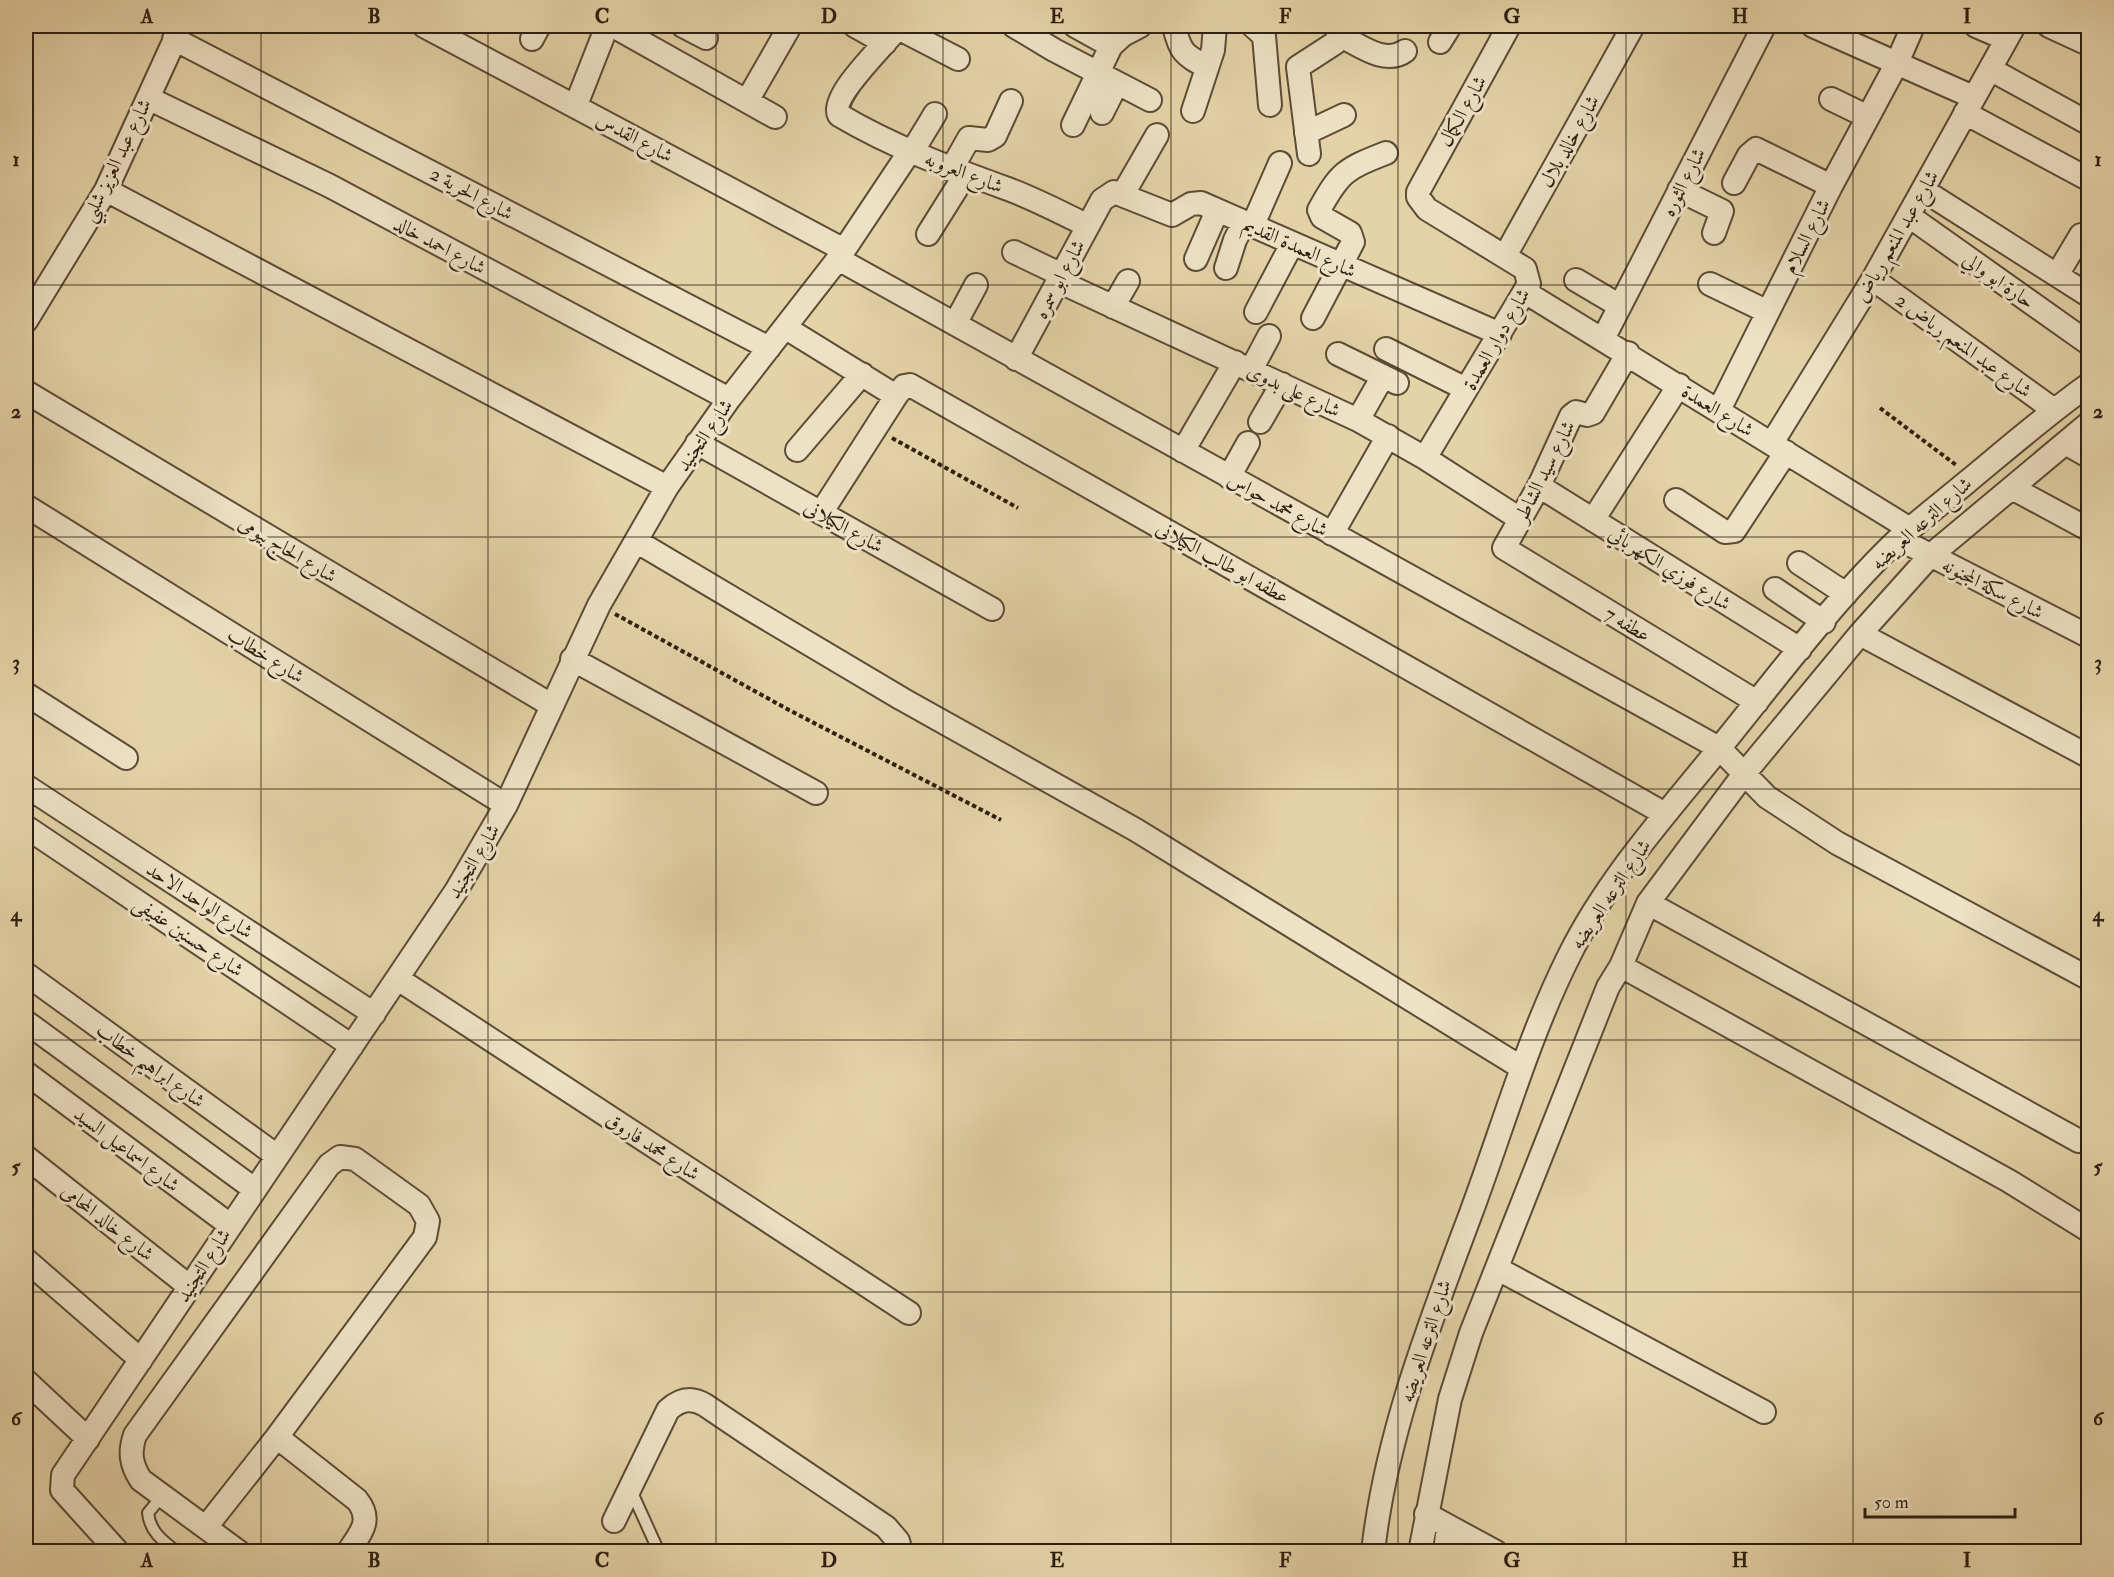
<svg xmlns="http://www.w3.org/2000/svg" width="2114" height="1577" viewBox="0 0 2114 1577" font-family="'IM FELL Double Pica',Amiri,serif">
	<style>
		.lines { fill: none; stroke-linecap: round; stroke-linejoin: round }
		.service-casing { stroke: #5b4c37; stroke-width: 14 }
		.minor-casing { stroke: #5b4c37; stroke-width: 26 }
		.path { stroke: #2d1f11; stroke-width: 4; stroke-dasharray: 4.5 3; stroke-linecap: butt }
		.service { stroke: #eee2c6; stroke-width: 10 }
		.minor { stroke: #eee2c6; stroke-width: 22 }
		.grid { fill: none; stroke: #2d1f11; stroke-width: 1.5; stroke-opacity: 0.55 }
		.labels { text-anchor: middle; stroke-width: 6; stroke-linejoin: round; paint-order: stroke }
		.street-label { font-size: 20px; fill: #2d1f11; stroke: #eee2c6 }
		.neatline { fill: none; stroke: #2d1f11; stroke-width: 2 }
		.grid-label { font-size: 20px; text-anchor: middle; font-weight: bold; fill: #2d1f11 }
	</style>
	<rect width="100%" height="100%" fill="#e5d3a8"/>
	<filter id="stains"><feTurbulence type="fractalNoise" baseFrequency=".00333" numOctaves="4"/><feColorMatrix values="0 0 0 0 .2 0 0 0 0 .09 0 0 0 0 .02 0 0 0 .5 -.17"/></filter>
	<radialGradient id="worn" r=".72"><stop offset=".6" stop-color="#630" stop-opacity="0"/><stop offset="1" stop-color="#630" stop-opacity=".3"/></radialGradient>
	<g class="lines">
		<g class="service-casing">
			<path id="service" d="M630,1488L659,1552
				M162,1496L148,1513C150,1532 163,1541 177,1552"/>
		</g>
		<g class="minor-casing">
			<path id="minor" d="M424,26L844,250
				M613,26L775,117
				M683,26L706,38
				M855,26L885,43
				M899,26C888,42 829,96 839,115C893,147 950,168 1008,189C1035,199 1062,213 1088,226
				M1014,26L1054,50L1150,100
				M1075,26L1111,46
				M1174,26C1180,52 1184,55 1207,67
				M1253,26L1264,36L1270,105
				M1813,26L1973,97
				M1976,26L2006,39
				M2049,26L2088,44
				M898,28L958,59
				M1339,35C1358,44 1385,66 1405,51
				M174,39L769,348
				M532,39L539,26
				M1440,42L1450,26
				M1990,69L2088,123
				M148,98L330,186L729,399
				M1831,99L1868,117
				M747,101L790,26
				M576,105L607,26
				M1193,111L1213,50L1215,26
				M1102,113L1117,83
				M1965,113L2088,179
				M1073,125L1111,46L1123,35L1140,26
				M1306,133L1344,115
				M912,152L935,114
				M1309,154L1298,67L1335,43L1344,26
				M951,170L969,138L988,140L995,136L1011,101
				M1734,183L1749,155L1756,149L1831,186
				M106,190L667,487
				M1679,190L1722,211L1714,233
				M1923,190L2088,295
				M1123,194L1157,135
				M1909,216L2088,343
				M1252,227L1280,163
				M928,234L965,175
				M1014,252L1062,275
				M1505,256L1633,26
				M838,259L1719,748L1767,797L1837,843L2088,978
				M1196,259L1217,211
				M1226,268L1235,240L1244,223
				M2057,275L2081,235
				M1873,279L2054,410
				M1576,280L1620,306
				M1058,281L1358,420L1425,458L1520,519
				M1710,284L1768,312
				M1525,292L1910,529
				M1113,307L1128,281
				M1256,312L1292,244
				M1313,318L1353,242L1350,233L1322,217L1319,210C1340,172 1345,169 1386,153
				M26,321L106,190L181,26
				M955,324L976,285
				M786,328L896,396L904,386L910,385L1665,814
				M1603,339L1764,26
				M1386,349L1466,389
				M1628,353L1593,413L1587,415L1576,412L1571,416L1539,486L1504,548L1757,702
				M1338,354L1397,383
				M1016,359L1102,200L1114,192L1172,215L1191,204L1201,203L1500,334
				M1251,370L1269,336
				M26,392L551,705
				M1719,410L1831,186L1897,63L1913,26
				M1358,420L1383,376
				M1260,422L1282,384
				M697,443L992,609
				M1772,443L1873,279L2014,26
				M2065,443L2088,456
				M797,450L862,374
				M1183,451L1235,362
				M1425,458L1529,284L1525,269L1427,209L1418,197V192L1509,26
				M1229,477L1248,443
				M1539,486L1800,649
				M2012,488L2088,529
				M1676,500L1725,532L1734,531L1786,452
				M26,506L506,805
				M821,513L896,396
				M1593,520L1679,385
				M1332,534L1388,436
				M1899,539L2088,636
				M636,541L902,699L1136,830L1522,1068
				M1799,563L1846,594
				M1775,589L1824,622
				M1860,634L2088,756
				M572,659L816,793
				M26,694L126,758
				M26,786L374,1014
				M26,827L352,1046
				M1648,903L2079,1141
				M1621,966L2009,1181L2088,1230
				M26,974L277,1156
				M398,979L909,1313
				M26,1022L254,1189
				M26,1073L230,1225
				M26,1157L190,1287
				M26,1260L141,1360
				M1498,1269L1764,1412
				M26,1381L88,1439
				M277,1437L357,1500C373,1520 361,1533 348,1552
				M1426,1514L1496,1552
				M614,1521L668,1410C680,1399 692,1397 705,1405L886,1527L898,1541L901,1552
				M206,1527L277,1437L425,1237L428,1221L419,1205L355,1159L340,1157L329,1165L135,1435C129,1452 131,1465 141,1480L239,1552
				M118,1552L62,1490L63,1475L456,891L506,805L599,605L667,487L729,399L838,259L910,151
				M1373,1552C1386,1434 1430,1323 1471,1213C1503,1127 1528,1038 1569,956C1606,881 1665,815 1718,750C1773,682 1829,607 1891,546C1915,523 1942,503 1967,482C2007,449 2046,415 2088,385
				M1420,1552L1450,1399L1471,1333L1608,987L1621,966L1648,903L1744,774L1860,634L1930,556L2088,424
				M1445,1552L1448,1526"/>
		</g>
		<path class="path" d="M1880,408L1956,465
			M892,438L1018,508
			M615,614L789,710L1001,820"/>
		<use href="#service" class="service"/>
		<use href="#minor" class="minor"/>
	</g>
	<path class="grid" d="M261,26V1552M488,26V1552M716,26V1552M943,26V1552M1171,26V1552M1398,26V1552M1626,26V1552M1853,26V1552M26,285H2088M26,537H2088M26,789H2088M26,1040H2088M26,1292H2088"/>
	<g class="labels">
		<g class="street-label">
			<text transform="translate(1462 111) rotate(-61)" y="7">شارع الكمال</text>
			<text transform="translate(635 137) rotate(28)" y="7">شارع القدس</text>
			<text transform="translate(1569 141) rotate(-61)" y="7">شارع خالد بلال</text>
			<text transform="translate(116 160) rotate(-64)" y="7">شارع عبد العزيز شلبي</text>
			<text transform="translate(964 172) rotate(21)" y="7">شارع العروبه</text>
			<text transform="translate(1683 182) rotate(-63)" y="7">شارع الثوره</text>
			<text transform="translate(472 193) rotate(28)" y="7">شارع الحرية 2</text>
			<text transform="translate(1806 236) rotate(-63)" y="7">شارع السلام</text>
			<text transform="translate(1896 236) rotate(-60)" y="7">شارع عبد المنعم رياض</text>
			<text transform="translate(440 245) rotate(28)" y="7">شارع احمد خالد</text>
			<text transform="translate(1300 247) rotate(24)" y="7">شارع العمدة القديم</text>
			<text transform="translate(1059 279) rotate(-62)" y="7">شارع ابو سمره</text>
			<text transform="translate(1999 280) rotate(35)" y="7">حارة ابو والي</text>
			<text transform="translate(1496 339) rotate(-60)" y="7">شارع دوار العمدة</text>
			<text transform="translate(1964 345) rotate(36)" y="7">شارع عبد المنعم رياض 2</text>
			<text transform="translate(1294 390) rotate(25)" y="7">شارع على بدوى</text>
			<text transform="translate(1718 410) rotate(32)" y="7">شارع العمدة</text>
			<text transform="translate(704 435) rotate(-55)" y="7">شارع التجنيد</text>
			<text transform="translate(1544 471) rotate(-63)" y="7">شارع سيد الشاطر</text>
			<text transform="translate(1278 504) rotate(29)" y="7">شارع محمد حواس</text>
			<text transform="translate(1921 523) rotate(-42)" y="7">شارع الترعه العريضه</text>
			<text transform="translate(844 526) rotate(29)" y="7">شارع الكيلانى</text>
			<text transform="translate(288 549) rotate(31)" y="7">شارع الحاج بيومى</text>
			<text transform="translate(1223 562) rotate(29)" y="7">عطفه ابو طالب الكيلانى</text>
			<text transform="translate(1670 568) rotate(32)" y="7">شارع فوزي الكهربائي</text>
			<text transform="translate(1993 588) rotate(27)" y="7">شارع سكة المجنونه</text>
			<text transform="translate(1628 624) rotate(31)" y="7">عطفه 7</text>
			<text transform="translate(266 655) rotate(32)" y="7">شارع خطاب</text>
			<text transform="translate(473 861) rotate(-59)" y="7">شارع التجنيد</text>
			<text transform="translate(1610 894) rotate(-56)" y="7">شارع الترعه العريضه</text>
			<text transform="translate(200 900) rotate(33)" y="7">شارع الواحد الاحد</text>
			<text transform="translate(189 936) rotate(34)" y="7">شارع حسنين عفيفى</text>
			<text transform="translate(151 1065) rotate(36)" y="7">شارع ابراهيم خطاب</text>
			<text transform="translate(653 1146) rotate(33)" y="7">شارع محمد فاروق</text>
			<text transform="translate(127 1149) rotate(37)" y="7">شارع اسماعيل السيد</text>
			<text transform="translate(108 1222) rotate(38)" y="7">شارع خالد المحامى</text>
			<text transform="translate(203 1265) rotate(-57)" y="7">شارع التجنيد</text>
			<text transform="translate(1425 1341) rotate(-72)" y="7">شارع الترعه العريضه</text>
		</g>
	</g>
	<rect width="2114" height="1577" fill="none" stroke="#e5d3a8" stroke-width="66"/>
	<path d="M1865 1508v9h150v-9" fill="none" stroke="#2d1f11" stroke-width="3"/>
	<text x="1874" y="1508" font-size="18" fill="#2d1f11" stroke="#eee2c6" stroke-width="4.5" paint-order="stroke">50 m</text>
	<rect x="33" y="33" width="2048" height="1511" class="neatline"/>
	<g class="grid-label">
		<text x="147" y="23">A</text>
		<text x="374" y="23">B</text>
		<text x="602" y="23">C</text>
		<text x="829" y="23">D</text>
		<text x="1057" y="23">E</text>
		<text x="1285" y="23">F</text>
		<text x="1512" y="23">G</text>
		<text x="1740" y="23">H</text>
		<text x="1967" y="23">I</text>
		<text x="16" y="166">1</text>
		<text x="2098" y="166">1</text>
		<text x="16" y="418">2</text>
		<text x="2098" y="418">2</text>
		<text x="16" y="669">3</text>
		<text x="2098" y="669">3</text>
		<text x="16" y="921">4</text>
		<text x="2098" y="921">4</text>
		<text x="16" y="1173">5</text>
		<text x="2098" y="1173">5</text>
		<text x="16" y="1425">6</text>
		<text x="2098" y="1425">6</text>
		<text x="147" y="1567">A</text>
		<text x="374" y="1567">B</text>
		<text x="602" y="1567">C</text>
		<text x="829" y="1567">D</text>
		<text x="1057" y="1567">E</text>
		<text x="1285" y="1567">F</text>
		<text x="1512" y="1567">G</text>
		<text x="1740" y="1567">H</text>
		<text x="1967" y="1567">I</text>
	</g>
	<rect width="100%" height="100%" filter="url(#stains)"/>
	<rect width="100%" height="100%" fill="url(#worn)"/>
</svg>
